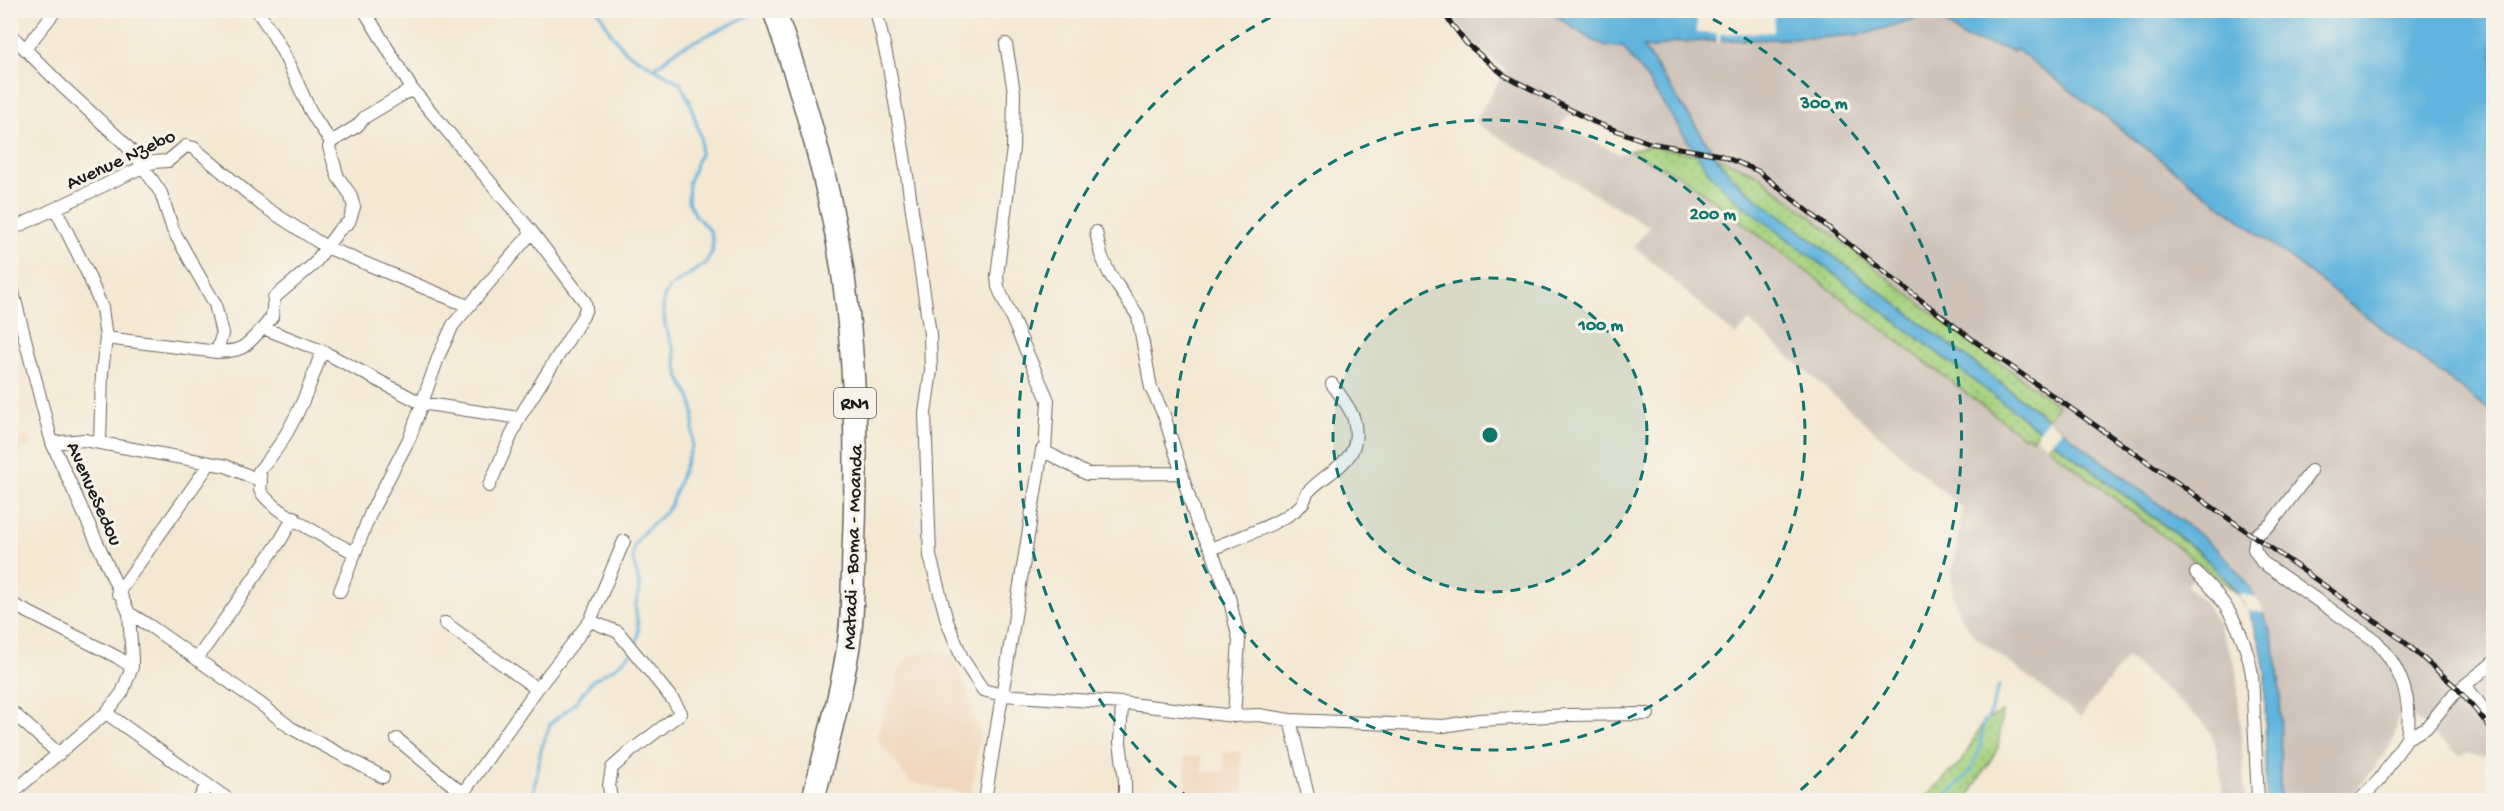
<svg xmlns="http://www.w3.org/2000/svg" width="2504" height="811" viewBox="0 0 2504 811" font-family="'Gochi Hand',sans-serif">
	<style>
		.built { fill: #f0d6bc }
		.industrial { fill: #cec2b9 }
		.grass { fill: url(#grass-dots); stroke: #60764c; stroke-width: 1.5 }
		.water { fill: #61b4dd; stroke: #3e687c; stroke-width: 1.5 }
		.pier { fill: #f4e8d3 }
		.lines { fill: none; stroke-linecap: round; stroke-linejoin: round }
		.stream { stroke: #61b4dd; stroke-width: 3 }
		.street-casing { stroke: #68635c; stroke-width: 14 }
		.highway-casing { stroke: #68635c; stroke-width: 25 }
		.street { stroke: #fff; stroke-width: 12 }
		.highway { stroke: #fff; stroke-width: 22 }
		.rail-casing { stroke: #1c1c1c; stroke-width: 5 }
		.rail { stroke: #f7f3e8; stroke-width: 3; stroke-dasharray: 9; stroke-linecap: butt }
		.ring { fill: none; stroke: #0f766e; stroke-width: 3; stroke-dasharray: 10 8 }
		.labels { text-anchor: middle; stroke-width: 6; stroke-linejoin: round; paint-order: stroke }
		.shield { fill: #f7f3e8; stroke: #5e5c59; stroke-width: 1.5 }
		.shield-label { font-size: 18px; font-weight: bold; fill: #1c1c1c }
		.street-label { font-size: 20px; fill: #1c1c1c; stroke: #f7f3e8 }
		.centre { fill: #0f766e; stroke: #f7f3e8; stroke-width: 3 }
		.ring-label { font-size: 18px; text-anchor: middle; font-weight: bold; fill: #0f766e; stroke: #f7f3e8; stroke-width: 6; stroke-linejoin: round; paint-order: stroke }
	</style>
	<defs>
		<pattern id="grass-dots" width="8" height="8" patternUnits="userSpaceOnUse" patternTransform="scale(1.5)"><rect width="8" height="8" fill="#a4d17d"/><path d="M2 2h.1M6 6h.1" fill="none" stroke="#8db36b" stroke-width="1.8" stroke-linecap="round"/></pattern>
	</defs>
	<rect width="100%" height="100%" fill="#f7f3e8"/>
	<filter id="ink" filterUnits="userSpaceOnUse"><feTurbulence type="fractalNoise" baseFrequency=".0167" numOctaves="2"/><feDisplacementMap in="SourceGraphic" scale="12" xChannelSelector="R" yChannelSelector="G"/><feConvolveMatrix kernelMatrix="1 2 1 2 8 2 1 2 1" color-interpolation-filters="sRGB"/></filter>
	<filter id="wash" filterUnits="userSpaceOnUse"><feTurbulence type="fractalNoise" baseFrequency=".008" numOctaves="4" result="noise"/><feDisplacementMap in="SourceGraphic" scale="24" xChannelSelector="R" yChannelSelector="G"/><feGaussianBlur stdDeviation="1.35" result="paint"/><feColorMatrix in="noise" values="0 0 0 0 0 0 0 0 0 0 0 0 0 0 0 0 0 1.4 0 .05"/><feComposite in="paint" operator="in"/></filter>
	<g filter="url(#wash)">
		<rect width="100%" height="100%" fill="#f4e8d3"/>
		<path class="built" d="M30,437L32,447L11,453V441Z
			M930,650L952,655L972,705L980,736L971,795L910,782L877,738L886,706L898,684L897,673L909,657Z
			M1241,751L1244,793L1187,800L1184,757L1201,756L1203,773L1225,771L1222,753Z"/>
		<path class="industrial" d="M1446,11H1550L1585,37L1622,45L1654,48L1676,42L1817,38L1928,15L1943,21L1963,37L2016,48L2493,413V751L2482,757L2469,752L2459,755L2412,716L2400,715L2393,740L2384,756L2348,800H2280L2277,655L2268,622L2261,604L2232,562L2205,539L2048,419L2057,405L1927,309L1768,182L1706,155L1671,150L1629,139L1572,114L1560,125L1619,154L1629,151L1681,176L2024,437L2026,434L2032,439L2034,436L2203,564L2187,586L2204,602L2217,621L2234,661L2237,676L2245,800H2224L2217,750L2212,736L2203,722L2127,657L2080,717L1975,636L1963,621L1955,602L1951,580L1963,509L1749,321L1736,336L1634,246L1650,227L1474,122L1506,70L1479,48L1459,24L1456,25Z"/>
		<path class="grass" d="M1649,146L1719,158L1757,174L1927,309L2058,405L2048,419L1740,185L1722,165L1711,174L1731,196L2039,430L2032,439L2027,435L2024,437L1681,176L1629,151Z
			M2053,441L2210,561L2238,594L2048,447Z
			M2002,712L1998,748L1966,800H1922L1962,761L1984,721Z"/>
		<path class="water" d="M1550,11H2493V413L2016,49L2014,51L1963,37L1943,21L1928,15L1865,34L1818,38L1676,42L1654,48L1643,47L1722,165L1740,185L2205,539C2296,612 2279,697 2280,800H2266L2265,673L2260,642L2249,612L2232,585L2197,550L1731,196L1710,174L1647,79L1622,46C1600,52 1567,23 1550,11Z"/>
		<path class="pier" d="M1697,11H1774V32L1720,34V43L1717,44V34L1697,33Z
			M2048,419L2062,430L2051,443L2037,433Z
			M2238,594L2257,597L2264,613L2247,610Z"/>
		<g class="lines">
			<path class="stream" d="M598,10L611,33L625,51L680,83L690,102L701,139L700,154L689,181L688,201L696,216L710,231L713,242L712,252L706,263L669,288L664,297L663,305L665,326L674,350L679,377L691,399L694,413L692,446L670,506C660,521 643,528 635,545C628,561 639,570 639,586C640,592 637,598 636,604C634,620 643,624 635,646
				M656,67L678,49L761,10
				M532,800L541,750L550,724L575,703L593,680L617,666L630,654
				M1942,800C1973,772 1979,763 1984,721H1987L1999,686"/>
		</g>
	</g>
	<g filter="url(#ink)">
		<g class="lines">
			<g class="street-casing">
				<path id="street" d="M256,10C280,40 292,72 308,106C314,119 324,131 331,142
					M364,10L412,89L532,232L585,302L586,308L583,316L519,418L489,486
					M876,10L889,67L904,155L930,334L931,371L925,413L930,556L947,621L962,658L983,690L1002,695L1122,703L1234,716L1259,715L1290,720L1444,726L1479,720L1567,715L1648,714
					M10,34L62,86L122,141L135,155L161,193L173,230L215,304L222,334L217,352
					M25,49L56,10
					M56,210L87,272L102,308L106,338L102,373L100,443
					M10,230L153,162L168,161L186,146L194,148L263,206L326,247L468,306
					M1096,232L1101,255L1109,273L1138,316L1151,388L1164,415L1197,523L1211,549L1229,597L1239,640L1234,716
					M10,281L52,443L129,613L132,659V667L122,693L106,713L18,788L10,800
					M263,328L272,317L274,298L314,264L339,230L349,222L354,207L350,194L338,177L329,147L331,142L357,126L365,117L412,89
					M106,338L217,352C245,351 244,347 263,328L322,351
					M52,443L84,440L226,466L261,481L259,471C290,437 307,395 322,351L421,403L519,418
					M1042,450L1087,474L1180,473
					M2311,471L2271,524L2256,535L2254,549L2262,562L2376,641C2402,669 2413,700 2407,738L2426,728L2454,694L2494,662
					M261,481L260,490C269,509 333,542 353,552
					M1211,549C1234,539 1287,522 1302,504C1305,501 1305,496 1308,492C1330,468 1364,462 1354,420C1351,408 1339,394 1332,384
					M2196,573C2227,600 2245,633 2252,674L2258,800
					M340,591L371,512L410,437L439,355L453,325L532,232
					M118,593L210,463
					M10,603L117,657L132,667
					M129,613L150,626L262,705L291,728L383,777
					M590,621L618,632L673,700L681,713L631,751L612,768L609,786L611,800
					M445,623L537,689
					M197,659L280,541L294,517
					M2465,685L2494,723
					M1122,703L1120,742L1125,780V800
					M10,710L59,754
					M106,713L229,800
					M1290,720L1309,800
					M397,739L462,793
					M199,800L206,786
					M458,800L537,689L590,621L624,541
					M985,800L1042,450L1045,451L1048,400L998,287L997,276L1013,148L1014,92L1006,44
					M2360,800L2380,779L2407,738"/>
			</g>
			<g class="highway-casing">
				<path id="highway" d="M774,10C808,106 836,205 847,305C856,383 857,463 854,541C852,578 854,618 847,655C839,704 825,752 813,800"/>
			</g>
			<use href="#street" class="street"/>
			<use href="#highway" class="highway"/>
			<g class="rail-casing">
				<path id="rail" d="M1441,10L1466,43L1504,75L1594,122L1650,143L1720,155L1758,171L1875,265L1973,340L2401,639L2456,687L2494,732"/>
			</g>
			<use href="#rail" class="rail"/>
		</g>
	</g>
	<circle cx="1490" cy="435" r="157" fill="#0f766e" fill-opacity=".12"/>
	<g class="ring">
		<circle cx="1490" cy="435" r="157"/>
		<circle cx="1490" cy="435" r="315"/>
		<path d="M1190 799A472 472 0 0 1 1283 11M1697 11A472 472 0 0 1 1790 799"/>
	</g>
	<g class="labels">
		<rect class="shield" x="834" y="388" width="42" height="30" rx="4.5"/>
		<g class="shield-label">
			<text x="855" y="409">RN1</text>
		</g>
		<g class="street-label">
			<text transform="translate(120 158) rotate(-25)" y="7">Avenue Nzebo</text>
			<text transform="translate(96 493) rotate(66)" y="7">AvenueSedou</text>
			<text transform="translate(851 547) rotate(-88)" y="7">Matadi - Boma - Moanda</text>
		</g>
	</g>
	<circle cx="1490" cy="435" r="9" class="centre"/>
	<g class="ring-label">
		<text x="1824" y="108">300 m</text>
		<text x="1713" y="219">200 m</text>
		<text x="1601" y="330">100 m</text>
	</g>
	<rect width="2504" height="811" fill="none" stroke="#f7f3e8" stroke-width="36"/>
</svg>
